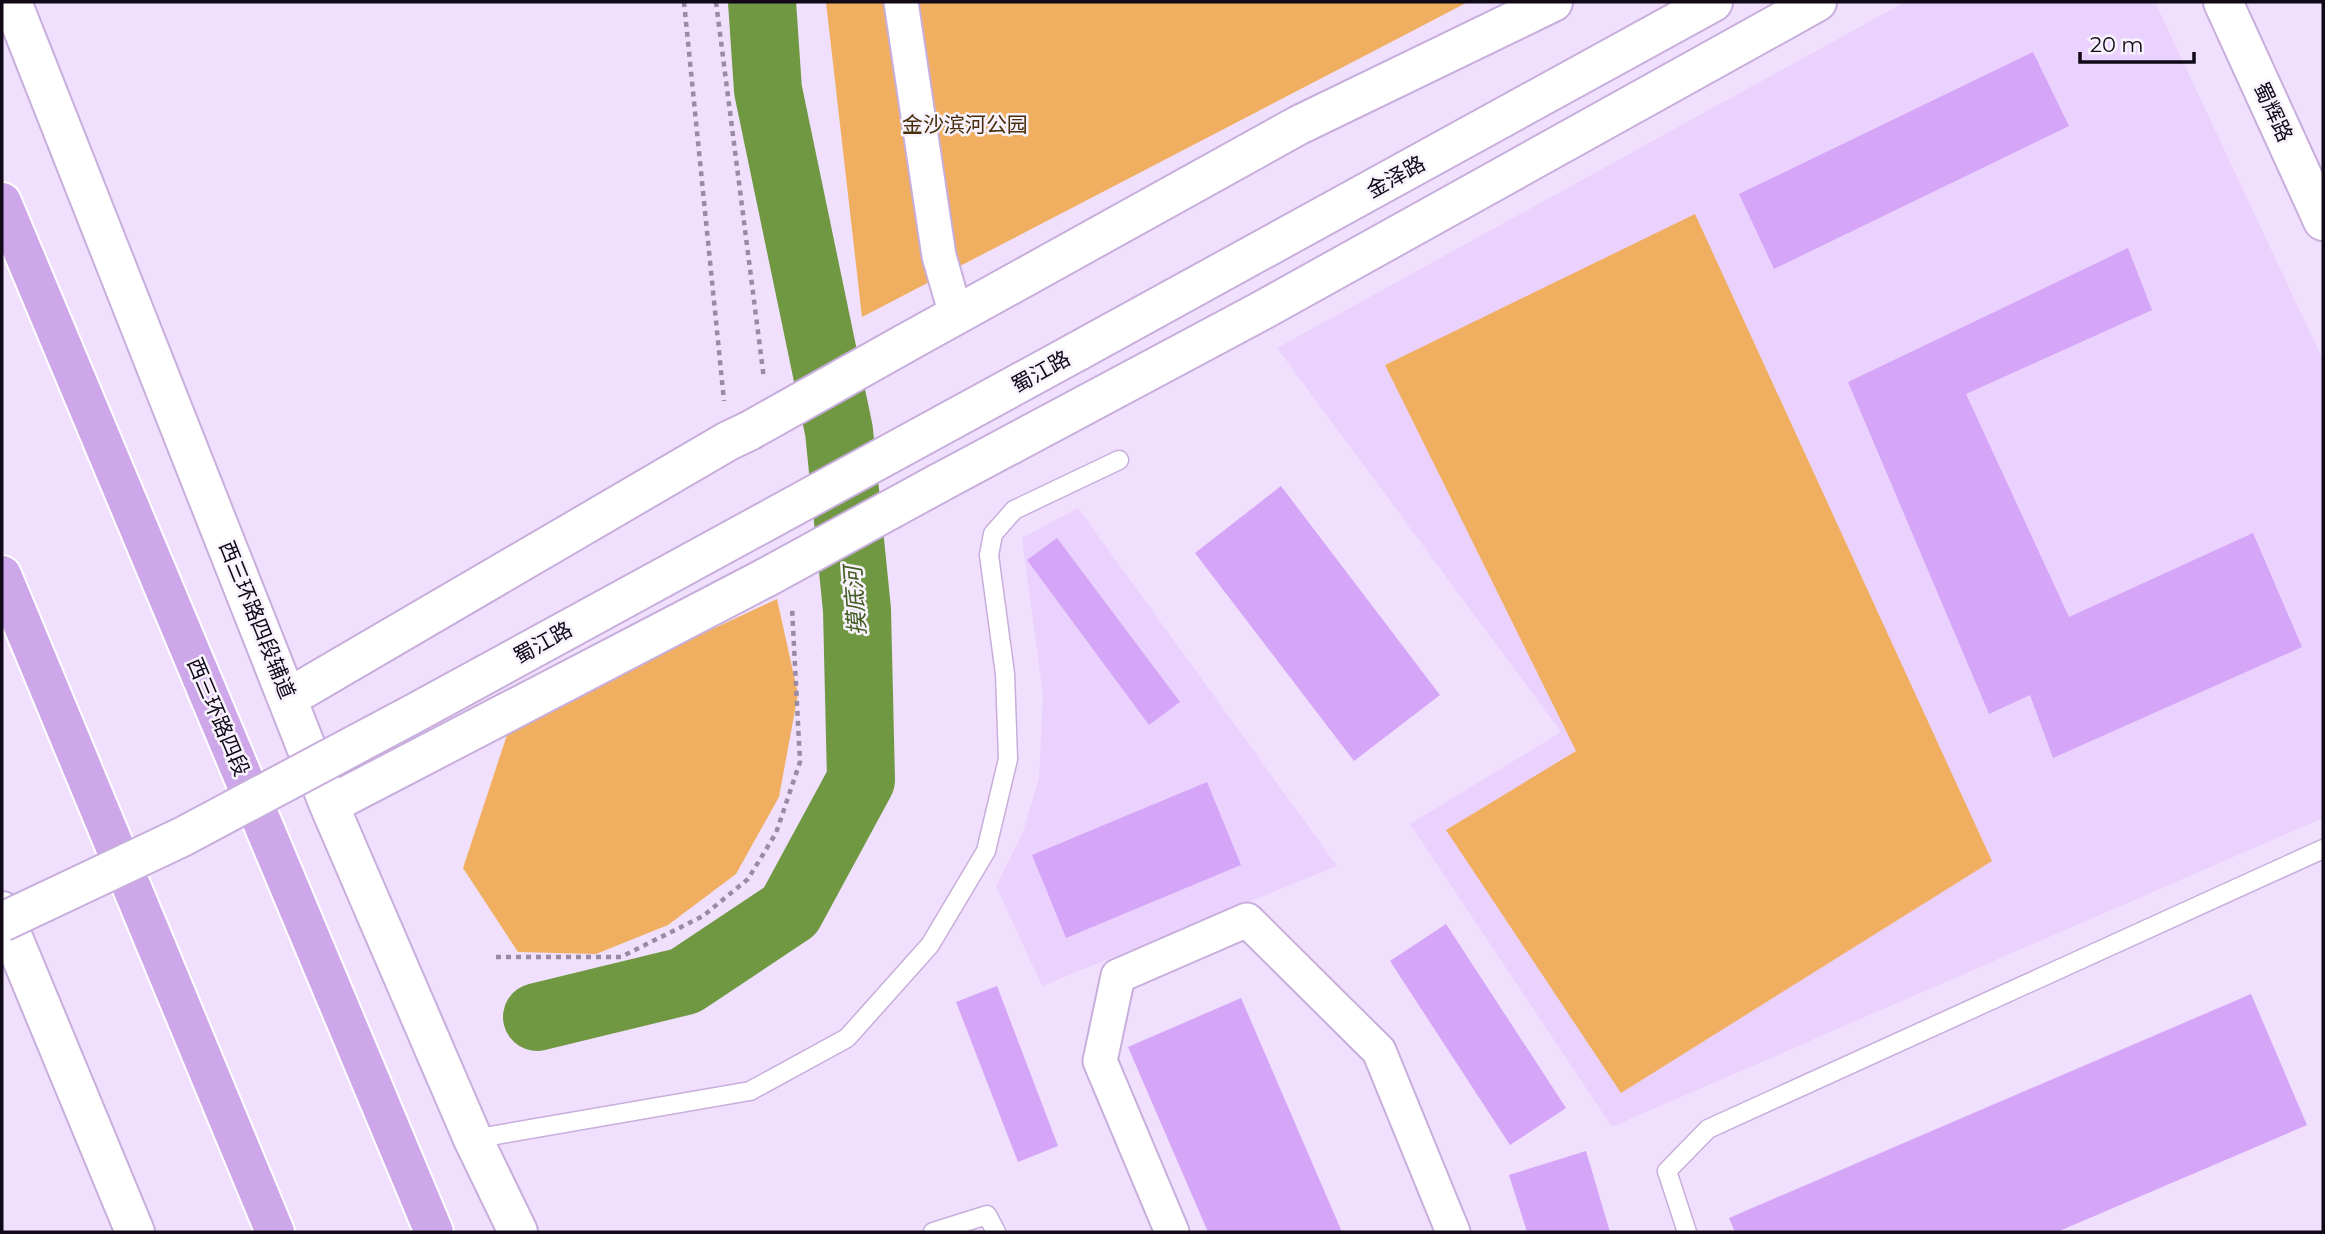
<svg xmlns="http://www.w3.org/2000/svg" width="2325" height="1234" viewBox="0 0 2325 1234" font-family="Montserrat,'Noto Sans SC',sans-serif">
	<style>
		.built { fill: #ebd2fe }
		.green { fill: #f0af60 }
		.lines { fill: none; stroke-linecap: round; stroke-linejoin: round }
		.river { stroke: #709842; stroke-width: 68 }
		.building { fill: #d5a5f8 }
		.lane-casing { stroke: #c8aedc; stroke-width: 21 }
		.street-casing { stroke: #c8aedc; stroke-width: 37 }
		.secondary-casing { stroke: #c8aedc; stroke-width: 42 }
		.highway-casing { stroke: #fff; stroke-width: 42 }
		.path { stroke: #988ba3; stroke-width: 4.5; stroke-dasharray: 5 5; stroke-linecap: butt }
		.lane { stroke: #fff; stroke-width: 18 }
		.street { stroke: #fff; stroke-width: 33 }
		.secondary { stroke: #fff; stroke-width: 38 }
		.highway { stroke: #cda7ea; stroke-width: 38 }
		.secondary-bridge-casing { stroke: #c8aedc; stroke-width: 42; stroke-linecap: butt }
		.secondary-bridge { stroke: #fff; stroke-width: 38 }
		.labels { text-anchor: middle; stroke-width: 5; stroke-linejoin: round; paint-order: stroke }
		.street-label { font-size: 21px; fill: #110818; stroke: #f7f2fc }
		.park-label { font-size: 21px; fill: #482e0b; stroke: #f7f2fc }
		.water-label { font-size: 23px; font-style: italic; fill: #415c21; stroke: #f7f2fc }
	</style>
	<rect width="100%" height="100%" fill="#f0e0fd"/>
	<path class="built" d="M1905,2H2155L2323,360V818L1612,1127L1410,824L1561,732L1277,348Z
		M1078,508L1337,866L1042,986L996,886L1023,832L1039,778L1043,695L1022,538Z"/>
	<path class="green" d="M826,2H1468L862,317Z
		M1695,214L1992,861L1621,1093L1446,830L1576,751L1385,365Z
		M777,599L798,694L779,797L736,874L668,925L596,954L518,952L463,868L511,723Z"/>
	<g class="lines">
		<path class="river" d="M537,1017L685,981L790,911L861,780L857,610L839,431L768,90L762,2"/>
	</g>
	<path class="building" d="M2033,52L2069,126L1774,269L1739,194Z
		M2128,248L2152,310L1966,394L2069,617L2253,533L2302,647L2053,758L2030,695L1989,714L1848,382Z
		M1281,486L1440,695L1354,761L1195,553Z
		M1057,538L1180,702L1149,725L1027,560Z
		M1207,782L1241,865L1066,938L1032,855Z
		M1446,924L1566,1108L1510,1145L1390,961Z
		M997,986L1058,1146L1018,1162L956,1002Z
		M2251,994L2307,1125L2057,1232H1735L1729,1218Z
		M1241,998L1342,1232H1208L1128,1047Z
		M1586,1151L1610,1232H1527L1509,1175Z"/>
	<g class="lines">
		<g class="lane-casing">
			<path id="lane" d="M473,1139L750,1091L847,1038L930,945L986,851L1008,759L1005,674L989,555L993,534L1014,510L1119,460
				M933,1232L987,1215L996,1232
				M1687,1232L1667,1171L1708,1129L2323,849"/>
		</g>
		<g class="street-casing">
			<path id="street" d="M901,2L939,256L956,315
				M1172,1232L1100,1061L1118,976L1247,920L1379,1051L1453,1232"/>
		</g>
		<g class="secondary-casing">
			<path id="secondary" d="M12,2L329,805L473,1139L518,1232
				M2223,2L2323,221
				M904,344L1299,125L1553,2
				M1078,351L1713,2
				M939,483L1261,311L1817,2
				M288,698L728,441L749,431
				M329,805L767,577
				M2,911L135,1232"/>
		</g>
		<g class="highway-casing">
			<path id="highway" d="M2,202L434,1232
				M2,575L275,1232"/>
		</g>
		<path class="path" d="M684,2L724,401
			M716,2L764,379
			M496,957H621L703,916L748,879L776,833L800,762L792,607"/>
		<use href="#lane" class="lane"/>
		<use href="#street" class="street"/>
		<use href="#secondary" class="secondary"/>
		<use href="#highway" class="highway"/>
		<g class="secondary-bridge-casing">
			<path id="secondary-bridge" d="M749,431L904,344
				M767,577L939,483
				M2,922L182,837L413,714L1078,351"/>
		</g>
		<use href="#secondary-bridge" class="secondary-bridge"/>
	</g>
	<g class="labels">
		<g class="street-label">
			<text transform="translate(2273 112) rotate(65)" y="7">蜀辉路</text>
			<text transform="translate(1396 177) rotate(-29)" y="7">金泽路</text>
			<text transform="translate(1041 372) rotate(-29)" y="7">蜀江路</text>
			<text transform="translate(257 620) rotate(68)" y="7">西三环路四段辅道</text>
			<text transform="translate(543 643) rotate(-29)" y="7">蜀江路</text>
			<text transform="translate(218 717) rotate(67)" y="7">西三环路四段</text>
		</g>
		<g class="park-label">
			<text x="965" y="132">金沙滨河公园</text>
		</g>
		<g class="water-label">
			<text transform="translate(855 601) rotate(-94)" y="8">摸底河</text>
		</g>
	</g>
	<rect width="2325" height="1234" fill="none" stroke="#110818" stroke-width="7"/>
	<path d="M2080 52v10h114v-10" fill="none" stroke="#110818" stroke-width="3.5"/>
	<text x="2090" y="52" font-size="21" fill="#110818" stroke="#f7f2fc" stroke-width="5" paint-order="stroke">20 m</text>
</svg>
